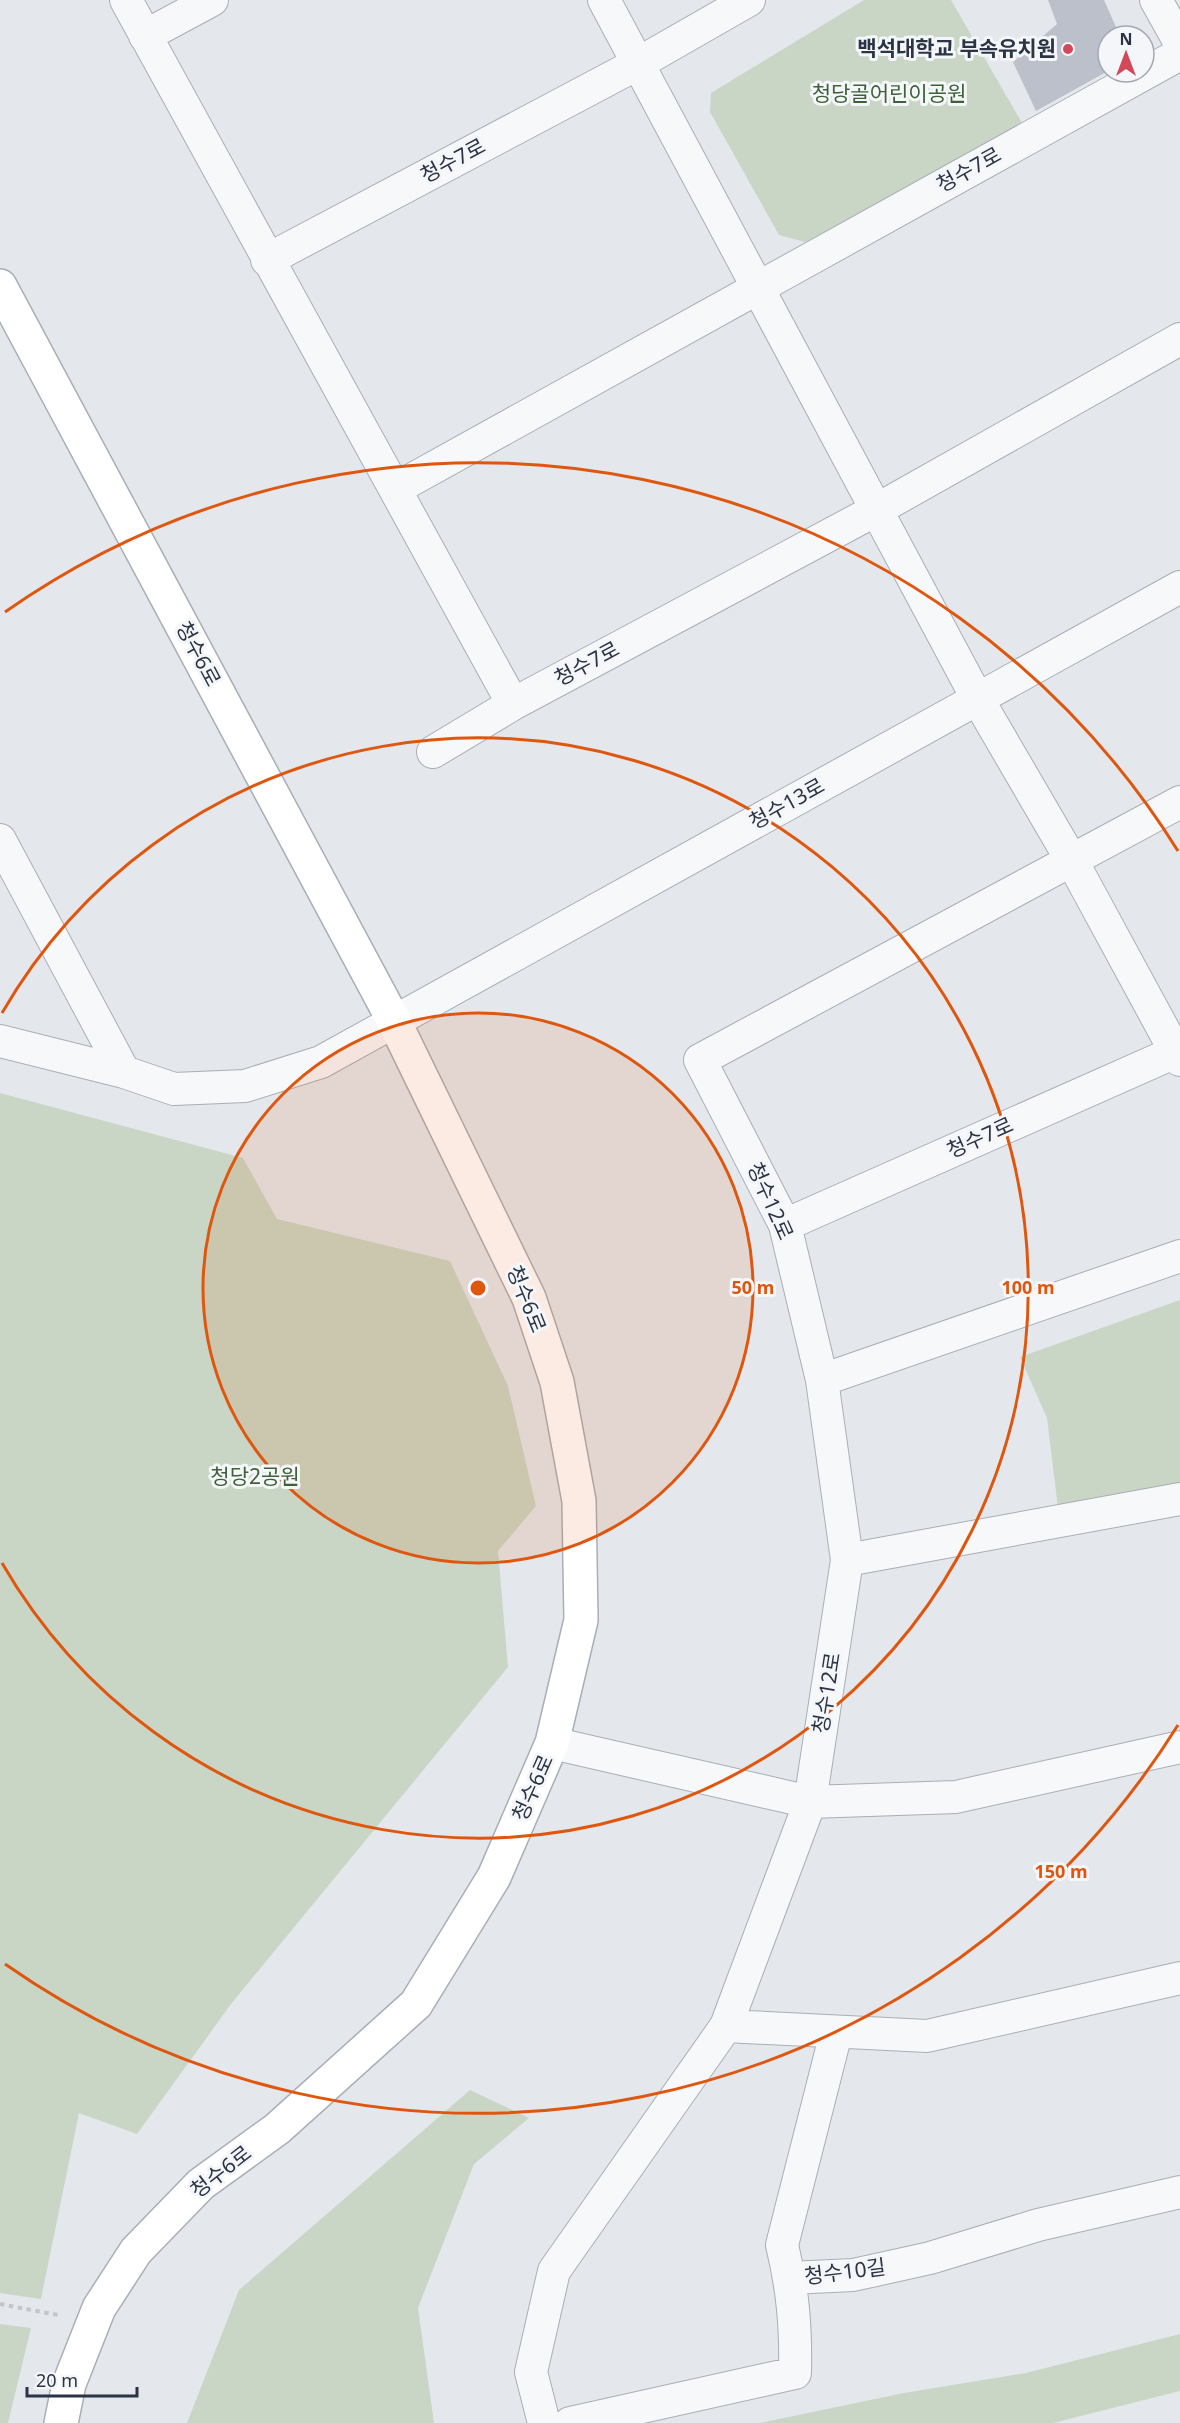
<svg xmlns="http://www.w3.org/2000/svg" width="1180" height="2423" viewBox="0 0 1180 2423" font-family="'Noto Sans','Noto Sans KR',sans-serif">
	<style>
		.green { fill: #c9d6c5 }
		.building { fill: #bbc0ca }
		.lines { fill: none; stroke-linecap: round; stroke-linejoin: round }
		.street-casing { stroke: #a9aeb7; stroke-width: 34 }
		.secondary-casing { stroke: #a9aeb7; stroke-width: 36 }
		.path { stroke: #c2c5cb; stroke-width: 4; stroke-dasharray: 4.5 4.5; stroke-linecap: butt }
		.street { stroke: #f7f8fa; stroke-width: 32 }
		.secondary { stroke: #fff; stroke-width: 33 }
		.ring { fill: none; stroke: #df570f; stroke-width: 3 }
		.poi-dot { fill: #d1495b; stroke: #f4f6f9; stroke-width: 2 }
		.labels { text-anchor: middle; stroke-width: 6; stroke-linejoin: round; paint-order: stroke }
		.poi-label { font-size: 21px; font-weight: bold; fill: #2b3445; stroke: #f4f6f9; text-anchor: end }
		.park-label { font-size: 21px; fill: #3f6138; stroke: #f4f6f9 }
		.street-label { font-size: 21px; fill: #2b3445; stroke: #f4f6f9 }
		.centre { fill: #df570f; stroke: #f4f6f9; stroke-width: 3 }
		.ring-label { font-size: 18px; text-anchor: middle; font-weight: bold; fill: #df570f; stroke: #f4f6f9; stroke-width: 6; stroke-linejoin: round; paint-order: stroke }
	</style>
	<rect width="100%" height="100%" fill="#e4e7ec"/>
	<path class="green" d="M864,0H951L1025,128L805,242L779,235L710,112L711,93Z
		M0,1093L243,1158L277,1219L450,1261L508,1386L536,1506L498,1551L508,1667L231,2004L137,2134L79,2113L41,2299L0,2293Z
		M1180,1300V1484L1058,1508L1047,1418L1020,1357Z
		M470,2090L529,2118L474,2164L418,2308L434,2423H187L239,2290Z
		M0,2324L31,2328L8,2423H0Z
		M1180,2334V2391L1053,2423H760L904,2393L1026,2373Z"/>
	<path class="building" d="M1048,0H1104L1120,36H1108V71L1036,111L1013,62L1057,24Z"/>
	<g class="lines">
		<g class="street-casing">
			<path id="street" d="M126,0L513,704
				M604,0L977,698L1072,861L1180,1060
				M1156,0L1180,43
				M145,36L212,0
				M267,260L639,63L749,0
				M395,489L1180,54
				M433,752L513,704L878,509L1180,339
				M0,840L124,1072
				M0,1041L124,1072L174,1089L245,1086L321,1062L1180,587
				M785,1225L1180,1050
				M822,1380L1180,1256
				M847,1560L1180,1499
				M552,1743L810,1802L956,1797L1180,1747
				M726,2026L927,2036L1180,1978
				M790,2278L853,2275L930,2258L1038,2225L1180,2192
				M544,2423L531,2372L554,2271L726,2026L810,1802L847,1560L822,1380L785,1225L700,1060L1180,802
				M570,2423L795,2373C796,2328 793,2290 782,2245L836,2033"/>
		</g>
		<g class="secondary-casing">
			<path id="secondary" d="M0,286L395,1023L529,1298L557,1382L579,1501L581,1620L552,1743L494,1877L416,2004L277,2129L201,2184L136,2251L99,2308L69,2384L61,2423"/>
		</g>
		<path class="path" d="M0,2304L58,2315"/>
		<use href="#street" class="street"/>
		<use href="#secondary" class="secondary"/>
	</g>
	<circle cx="478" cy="1288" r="275" fill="#df570f" fill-opacity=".12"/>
	<g class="ring">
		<circle cx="478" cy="1288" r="275"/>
		<path d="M2 1013A550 550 0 1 1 2 1563"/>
		<path d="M1178 1725A825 825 0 0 1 5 1964M5 612A825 825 0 0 1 1178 851"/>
	</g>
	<circle class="poi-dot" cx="1068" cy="49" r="6"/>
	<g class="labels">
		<g class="poi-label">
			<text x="1056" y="56">백석대학교 부속유치원</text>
		</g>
		<g class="park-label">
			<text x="889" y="101">청당골어린이공원</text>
			<text x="255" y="1484">청당2공원</text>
		</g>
		<g class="street-label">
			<text transform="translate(453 161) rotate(-28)" y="7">청수7로</text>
			<text transform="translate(969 170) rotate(-29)" y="7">청수7로</text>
			<text transform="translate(198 654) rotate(62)" y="7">청수6로</text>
			<text transform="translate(587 664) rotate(-28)" y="7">청수7로</text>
			<text transform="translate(787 804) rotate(-29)" y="7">청수13로</text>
			<text transform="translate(980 1138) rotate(-24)" y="7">청수7로</text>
			<text transform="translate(770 1201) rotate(66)" y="7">청수12로</text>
			<text transform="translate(526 1299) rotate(68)" y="7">청수6로</text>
			<text transform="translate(827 1693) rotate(-81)" y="7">청수12로</text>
			<text transform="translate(533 1788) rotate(-66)" y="7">청수6로</text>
			<text transform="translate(221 2172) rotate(-38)" y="7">청수6로</text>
			<text transform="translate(845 2272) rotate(-7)" y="7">청수10길</text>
		</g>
	</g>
	<circle cx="478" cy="1288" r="9" class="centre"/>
	<g class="ring-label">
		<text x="753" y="1294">50 m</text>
		<text x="1028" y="1294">100 m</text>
		<text x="1061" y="1878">150 m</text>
	</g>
	<g transform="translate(1126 54)"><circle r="28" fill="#f4f6f9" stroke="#a4a8b1" stroke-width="1.5"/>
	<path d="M0-4.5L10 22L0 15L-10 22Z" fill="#d1495b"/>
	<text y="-9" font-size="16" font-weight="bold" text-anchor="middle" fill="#2b3445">N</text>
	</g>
	<path d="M27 2387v9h110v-9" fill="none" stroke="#2b3445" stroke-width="3"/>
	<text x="36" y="2387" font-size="18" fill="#2b3445" stroke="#f4f6f9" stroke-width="4.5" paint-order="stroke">20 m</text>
</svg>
